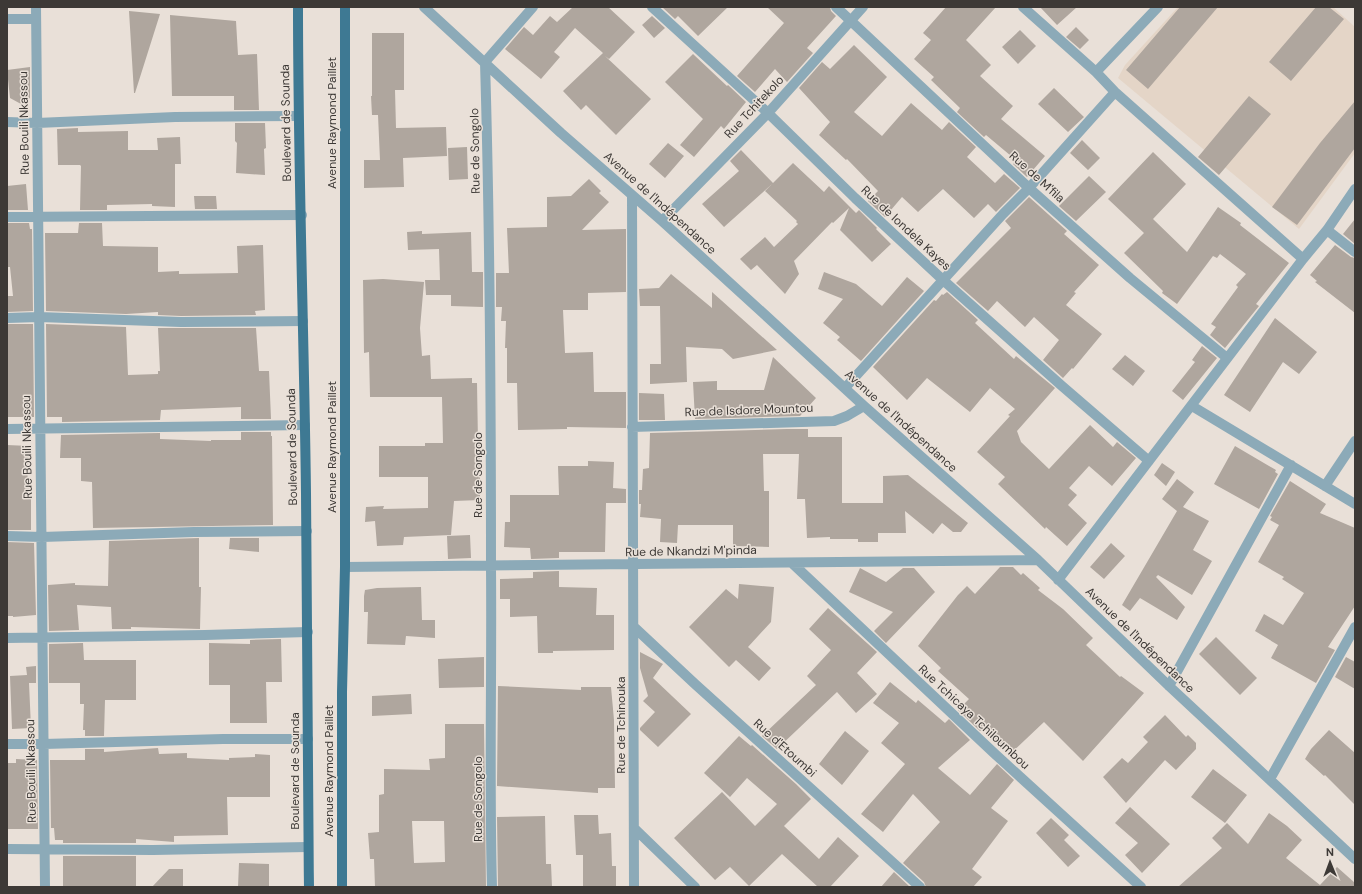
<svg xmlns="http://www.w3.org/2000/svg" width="1362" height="894" viewBox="0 0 1362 894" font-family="'DM Sans',sans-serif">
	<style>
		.built { fill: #e4d5c7 }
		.building { fill: #afa69e; fill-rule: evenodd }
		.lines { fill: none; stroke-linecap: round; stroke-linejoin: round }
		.minor { stroke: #8caab8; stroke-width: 10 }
		.major { stroke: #3e7993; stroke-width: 10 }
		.labels { text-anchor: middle; stroke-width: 3; stroke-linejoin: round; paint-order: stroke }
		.street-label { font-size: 12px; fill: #3d3936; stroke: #e9e0d8 }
	</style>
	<rect width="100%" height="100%" fill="#e9e0d8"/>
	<path class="built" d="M1178,7H1333L1355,27V153L1299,229L1118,78L1125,65Z"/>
	<path class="building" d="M573,7H608L635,32L609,59L605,56L651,99L616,135L586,105L581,110L563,91L603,53L575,28L554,52L560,57L541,79L505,49L524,27L533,35L550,16L557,22Z
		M662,7H728L698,36L678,16L675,19Z
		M767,7H830L831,11L836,16L807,48L813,53L787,82L775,69L755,92L737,76L784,23Z
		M946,7H996L966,40L991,65L980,76L1013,106L1001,119L1045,156L1027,177L1013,164L1017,161L986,135L984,137L957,112L960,108L931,80L934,77L914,59L931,40L923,33Z
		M1040,7H1077L1057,25Z
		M1180,7H1218L1148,89L1126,70Z
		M1316,7H1329L1344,19L1291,81L1269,62Z
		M129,11L160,14L135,93H134Z
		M170,15L236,21L238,55L257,54L259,110H234V96H172Z
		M652,16L665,28L654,38L642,25Z
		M1076,27L1089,40L1080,49L1066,37Z
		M1020,30L1036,46L1018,64L1002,47Z
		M372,33H404V90H395L396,128L446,127L447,156L403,158L404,187L364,188V160H380L378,115H372L371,96H372Z
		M854,45L887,77L854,112L882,136L911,103L942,130L949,122L976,147L967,157L995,183L1004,174L1020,188L996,212L988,204L974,218L943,189L918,212L902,197L885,217L868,201L878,191L847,159L846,160L819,135L830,122L799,88L822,62L830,69Z
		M693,54L727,86L728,85L746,102L724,129L721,126L694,157L680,145L703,119L665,82Z
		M30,67V98L21,104L10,98L7,70Z
		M1054,88L1084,117L1068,132L1038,104Z
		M1249,96L1271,114L1219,175L1198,157Z
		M1355,101V148L1297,225L1272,207L1320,143Z
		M235,123H265L266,148L264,149L265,175L236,173L237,143L235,141Z
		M78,128V132L128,131V150H158L157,138L180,137L181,164H175V207L152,206V204L107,205V210H80L81,166L80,165H58L57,129Z
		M1082,140L1100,158L1088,170L1070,153Z
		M668,143L684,156L665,178L649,164Z
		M467,147L468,179L449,180L448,148Z
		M741,150L773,183L793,163L824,192L829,186L856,213L859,210L877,228L876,229L891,244L872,262L840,230L849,208L833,223L832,222L794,261L799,274L785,294L757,265L751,270L740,259L765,237L774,247L798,224L796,222L797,221L765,191L772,184L724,227L702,204L739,171L730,161Z
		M1153,152L1186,184L1153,219L1187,252L1218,207L1241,223L1240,225L1289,263L1256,304L1259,306L1225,348L1210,335L1216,327L1211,324L1238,287L1236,285L1246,274L1220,254L1217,258L1213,256L1177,304L1162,293L1163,291L1124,253L1144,233L1108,199Z
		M1089,176L1106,192L1076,221L1059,206Z
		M589,179L601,191L599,193L609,202L582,230L626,229V292L588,293V310H563L565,353L593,352L594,392H626V428L567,427V429L518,430L517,383H507V348H505L506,321H501L502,307H496V273H509L507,228L547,227V197L571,196Z
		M26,184L28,210H7V186Z
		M194,196H216L217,209H195Z
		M1029,197L1067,231L1064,234L1099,265L1074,292L1076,293L1066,305L1102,334L1073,369L1072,368L1063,378L1043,360L1059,340L1034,317L1025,327L997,301L988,311L956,283L1011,228L1005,221Z
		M1355,219V244L1343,234Z
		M7,223H29L30,229H32L33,311L7,312V296H13L10,267H7Z
		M79,223H102L103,246L158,247V272L179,271V274L238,273L237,246L263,245L265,310L255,311L256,315L181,316L158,315V312L126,314L46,311L45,233H78Z
		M422,231V234L471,232L472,272H483V307L451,306V295H426L425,280H440L439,249L408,250L407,232Z
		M1335,245L1351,257L1355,258V313L1315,282L1317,281L1310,275Z
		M824,272L856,284L882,306L907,277L924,291L861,361L837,340L840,337L823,323L843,299L818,289Z
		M671,274L712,308V292L777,350L733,359L722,349L686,347L687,382L650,384V364H661L660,306H640L639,289L659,288Z
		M383,279L424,282L420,328L422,356L430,355L431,379L472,378V383H477L478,443H480V500L454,501L451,535L404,537L403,545L377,546L375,521L365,522L366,507L384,506L383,509L428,508V477H379V446H425V443H443L442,397H370L369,352L364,353L363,280Z
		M947,292L978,320L975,323L1014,359L1016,356L1055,388L1017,431L1021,442L1049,469L1090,425L1113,447L1117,442L1136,458L1112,486L1089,466L1069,488L1077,495L1068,505L1087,523L1067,546L1046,527L1045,529L998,484L1005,477L977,452L1010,416L1008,415L1015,409L990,388L970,412L927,378L907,400L873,367L934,300L936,301L942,294L943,295Z
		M1275,318L1317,352L1299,374L1283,362L1250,412L1224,395Z
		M7,324H33L34,417H7Z
		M46,324L126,327L128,375L158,374V371H160L158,328H256L259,371H269L271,419H241V407L161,410L160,420L62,422V417H47Z
		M1202,346L1217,358L1183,400L1172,391L1195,362L1192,360Z
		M1125,355L1145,371L1133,386L1112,369Z
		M773,357L816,398L800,416L695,419L693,382L717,381V390H764Z
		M639,393L664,394L665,420H639Z
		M787,429H808V437H842V503H883V476L908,475L968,523L961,532H953L942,523L933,534L905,511L906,533H878V542H858V539H830V537L807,538L805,499H797L799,454H763L764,491H769V547L733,546V525H678L677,543L660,542L661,519L640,517L641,504H639V490H642L643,469L649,468L650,433Z
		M241,432H271V436H272L273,525L93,528L92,482L81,481V458H60L61,435L160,433V439L211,441V440H241Z
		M7,445L29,446L27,487H31V530H7Z
		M1235,446L1276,470L1275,472L1278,474L1259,509L1214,484Z
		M588,461L614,462L613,488L626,489V503H606L605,552H559V558L531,559L530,548L504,547L505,522H510V495H559L558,466H588Z
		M1162,463L1175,472L1166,486L1154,475Z
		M1177,479L1194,492L1183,507L1209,521L1193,550L1212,561L1192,595L1158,575L1156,577L1185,607L1177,620L1140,598L1130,611L1122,605L1177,511L1162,499Z
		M1290,481L1326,504L1320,513L1355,528V606L1328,647L1335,650L1316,683L1271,658L1278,645L1255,631L1264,614L1283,625L1304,593L1282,579L1284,577L1258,562L1279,525L1270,520L1272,517L1270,516Z
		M470,535L471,558L448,559L447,536Z
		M199,538V587H201L200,629L131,627V629H112L111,607L77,605L79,630L49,631L48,585L75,583V585L108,586L109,541Z
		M230,538H259V552L229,549Z
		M7,542L34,543L36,615L13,617V616H7Z
		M1111,543L1125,556L1104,579L1090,567Z
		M1000,567H1013L1021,575L1023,573L1040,588L1038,590L1063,609L1093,638L1086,645L1120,677L1121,676L1144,693L1083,761L1044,722L1009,755L984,728L980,731L958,710L969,699L938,671L941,668L918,646L958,595L967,586L975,594Z
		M860,568L886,582L903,568H914L935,592L886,643L874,631L893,612L849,592Z
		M559,571V587L597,588L596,615H614V650L553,651V653H538L537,616L510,617V599H500V579L533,578V572Z
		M739,584L774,587L771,622L748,647L771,668L759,681L736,660L729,667L689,627L726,589L738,599Z
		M421,587L422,620H435V638L406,636L405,645L367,644L368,612H364V596L365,590L377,588Z
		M828,608L877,652L857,673L877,694L856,713L837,692L777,749L762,736L816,685L807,676L831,650L809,629Z
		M1216,637L1257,678L1240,695L1199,654Z
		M281,639L282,682H266L267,723H230V685H209V643L250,644V640Z
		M83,643L84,660H136V700H105L104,736H85V730H83L84,704H80V683H49V644Z
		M640,652L663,664L653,678L691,714L658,747L640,730V728L655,712L643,701L648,696L640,668Z
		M484,657V687L439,688L438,659Z
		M1346,657L1355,662V689L1335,677Z
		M36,666V683H29L31,728L12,729L10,676L27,675L26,667Z
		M890,682L916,703L918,700L945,723L949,719L970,740L938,768L970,795L997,764L1014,780L991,808L1008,821L972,869L982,877L973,887H926L924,882L903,863L940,822L913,794L883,832L861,814L905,764L881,743L899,723L873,703Z
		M498,686L581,690V687H611L614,720L615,788H598V793L497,786Z
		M411,694L412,714L372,716V696Z
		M1165,715L1186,737L1188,735L1196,743V749L1176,770L1165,760L1126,803L1103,777L1122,758L1128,763L1148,742L1143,737Z
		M445,724H484L486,887H375L374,859H370L368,833L379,832V795L384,794V769L430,770L429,759L445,758ZM412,821H444L445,862L414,863Z
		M1329,730L1355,753V805L1325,775L1324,776L1305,759L1311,749Z
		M845,731L869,751L842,785L819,764Z
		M739,736L751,746L752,745L796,784L811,799L784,826L819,859L838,837L859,856L830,887H818L782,854L749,886L730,867L715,880L674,838L722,792L755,826L777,804L747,778L730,797L704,773Z
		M158,748L159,754L187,753V758L229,760V758L255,757V754L270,755V797H227L228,835L174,836V842L136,839V843H63V840H55L54,828H51L50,760H85V749H104V752Z
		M16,759L37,760L38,829H7V763H16Z
		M1213,769L1247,795L1225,823L1191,797Z
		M1130,807L1170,844L1142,873L1125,855L1138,843L1115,823Z
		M1269,813L1287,826L1302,840L1286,858L1320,885L1337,867L1355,883V887H1178L1222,848L1212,838L1227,823L1248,844Z
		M574,815H598L599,834L611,833L612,866H616V887H583V855H576Z
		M545,816L546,864H551L552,887H498L497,817Z
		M1051,818L1069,835L1064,840L1080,856L1068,867L1036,833Z
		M63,856H136V887H63Z
		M239,863L269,864V887H238Z
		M169,869H183V887H152Z
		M894,872L910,887H881Z"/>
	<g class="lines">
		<path class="minor" d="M36,7L45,887
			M424,7L561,133L662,221L763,313L864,406L1038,560L1169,686L1355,859
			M652,7L768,113L855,198L943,280L1062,386L1149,461
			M836,7L1029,188L1130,278L1227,358
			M1023,7L1096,72L1115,92L1303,259
			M7,19H36
			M1096,72L1158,7
			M7,122L37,123L175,117L298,116
			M632,195L634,887
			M7,217L302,215
			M662,221L768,113L863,7
			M1327,230L1355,252
			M7,318L39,317L181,322L303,321
			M845,388L1003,214L1029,188L1115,92
			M1192,406L1355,504
			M632,427L834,421L847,416L864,406
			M7,429L305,425
			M1325,486L1355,441
			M7,536L42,537L194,532L307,531
			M792,563L995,754L1141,887
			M345,567L1038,560
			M1058,580L1303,259L1327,230L1355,189
			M634,627L695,684L920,887
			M7,638L205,635L308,632
			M1169,686L1291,465
			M7,744H44L223,739H308
			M1270,779L1355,627
			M634,828L695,887
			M7,849L153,850L308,847
			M492,887C489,781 492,674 491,568C491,399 490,231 485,62L533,7"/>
		<path class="major" d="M298,7C298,169 304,331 306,493C308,625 307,756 309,887
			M342,887V692L345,567V7"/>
	</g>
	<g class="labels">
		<g class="street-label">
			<text transform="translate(754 107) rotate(-47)" y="4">Rue Tchitekolo</text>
			<text transform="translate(24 123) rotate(-91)" y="4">Rue Bouili Nkassou</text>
			<text transform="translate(286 123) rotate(-91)" y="4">Boulevard de Sounda</text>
			<text transform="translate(332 123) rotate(-90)" y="4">Avenue Raymond Paillet</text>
			<text transform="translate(475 151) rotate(-91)" y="4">Rue de Songolo</text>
			<text transform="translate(1037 177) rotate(42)" y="4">Rue de M'fila</text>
			<text transform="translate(660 203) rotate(42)" y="4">Avenue de l'Indépendance</text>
			<text transform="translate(906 228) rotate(43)" y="4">Rue de londela Kayes</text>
			<text transform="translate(749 410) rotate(-2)" y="4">Rue de Isdore Mountou</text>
			<text transform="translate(901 421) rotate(42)" y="4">Avenue de l'Indépendance</text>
			<text transform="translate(27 447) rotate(-91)" y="4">Rue Bouili Nkassou</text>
			<text transform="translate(292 447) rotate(-91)" y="4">Boulevard de Sounda</text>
			<text transform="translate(332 447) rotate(-90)" y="4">Avenue Raymond Paillet</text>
			<text transform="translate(478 475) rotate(-90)" y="4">Rue de Songolo</text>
			<text transform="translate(691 551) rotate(-1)" y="4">Rue de Nkandzi M'pinda</text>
			<text transform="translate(1140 640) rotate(44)" y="4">Avenue de l'Indépendance</text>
			<text transform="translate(974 717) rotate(43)" y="4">Rue Tchicaya Tchiloumbou</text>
			<text transform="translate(621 725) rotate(-90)" y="4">Rue de Tchinouka</text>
			<text transform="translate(785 748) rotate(42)" y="4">Rue d'Etoumbi</text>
			<text transform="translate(31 771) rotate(-91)" y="4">Rue Bouili Nkassou</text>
			<text transform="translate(295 771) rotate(-90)" y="4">Boulevard de Sounda</text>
			<text transform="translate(329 771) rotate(-90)" y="4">Avenue Raymond Paillet</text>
			<text transform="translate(478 799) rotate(-90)" y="4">Rue de Songolo</text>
		</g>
	</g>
	<rect width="1362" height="894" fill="none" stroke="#3d3936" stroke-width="16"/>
	<g transform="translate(1330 862) rotate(359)" stroke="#e9e0d8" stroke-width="3" paint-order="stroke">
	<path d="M0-3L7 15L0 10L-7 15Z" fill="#3d3936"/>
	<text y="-6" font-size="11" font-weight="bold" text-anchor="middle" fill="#3d3936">N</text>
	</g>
</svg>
